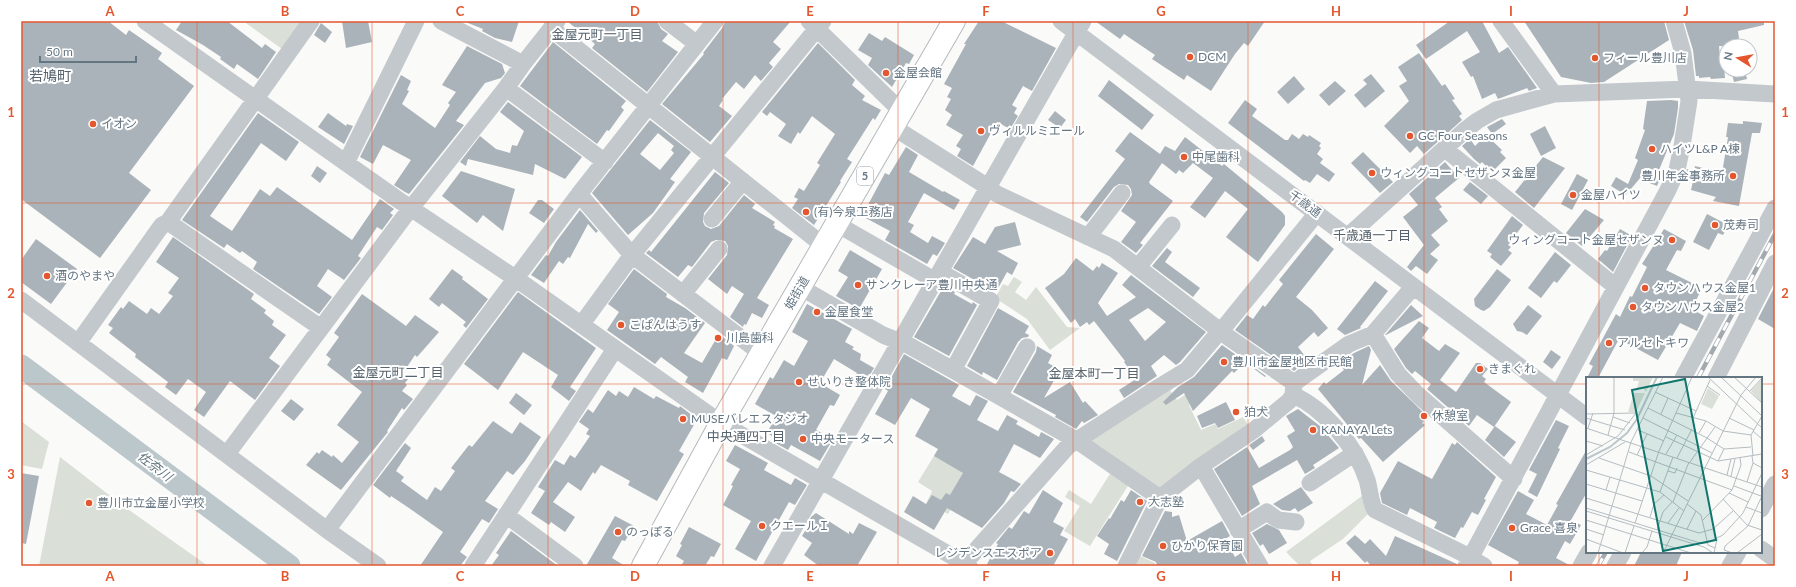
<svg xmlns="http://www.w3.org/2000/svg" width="1796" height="587" viewBox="0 0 1796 587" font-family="Lato,'Noto Sans JP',sans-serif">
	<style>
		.green { fill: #dadfd7 }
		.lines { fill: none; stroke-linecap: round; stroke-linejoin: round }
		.river { stroke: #bbc7cb; stroke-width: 23 }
		.building { fill: #aab3b9; fill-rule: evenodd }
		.major-casing { stroke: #b5babe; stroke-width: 24 }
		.minor { stroke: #c3c8cc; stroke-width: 17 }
		.major { stroke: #fff; stroke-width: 22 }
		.rail-casing { stroke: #a2aab0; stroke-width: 4.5 }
		.rail { stroke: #fff; stroke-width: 3; stroke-dasharray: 9; stroke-linecap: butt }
		.grid { fill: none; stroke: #e4572e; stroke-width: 1; stroke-opacity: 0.55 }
		.poi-dot { fill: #e4572e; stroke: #fff; stroke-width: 1.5 }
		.labels { text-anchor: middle; stroke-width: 4; stroke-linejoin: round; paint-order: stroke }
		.shield { fill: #fff; stroke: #939fa8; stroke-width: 1 }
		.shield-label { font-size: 11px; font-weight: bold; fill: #657683 }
		.poi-label { font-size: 12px; fill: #657683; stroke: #fff; text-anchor: start }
		.street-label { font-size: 12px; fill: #657683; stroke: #fff }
		.neighbourhood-label { font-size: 13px; fill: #57646e; stroke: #fff }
		.water-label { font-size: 13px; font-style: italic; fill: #60757c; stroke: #fff }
		.quarter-label { font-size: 14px; fill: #57646e; stroke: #fff }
		.inset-river { fill: none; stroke: #bbc7cb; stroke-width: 2 }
		.inset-road { fill: none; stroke: #b5bdc2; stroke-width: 1 }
		.view { fill: #0f766e; fill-opacity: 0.15; stroke: #0f766e; stroke-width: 2 }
		.inset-edge { fill: none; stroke: #657683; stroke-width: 2 }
		.neatline { fill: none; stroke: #e4572e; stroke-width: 1.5 }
		.grid-label { font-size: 13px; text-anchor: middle; font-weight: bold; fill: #e4572e }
	</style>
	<rect width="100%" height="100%" fill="#fafaf8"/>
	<path class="green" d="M243,21H301L282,49Z
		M1014,277L1022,282L1015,292L1026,300L1036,287L1067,327L1080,328L1050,350L1027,319L995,298L1003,284L1008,286Z
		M1168,387L1177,400L1195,388L1201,398L1189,405L1201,430L1215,424L1218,429L1243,417L1250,428L1164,491L1088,438Z
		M21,421L49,442L42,469L21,465Z
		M937,451L973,472L948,514L927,502L932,491L918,482Z
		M60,457L122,505L208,566H39Z
		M1113,469L1131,481L1090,546L1064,531L1080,506L1065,497L1069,490L1091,504Z
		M1366,493L1370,512L1343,539L1310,561L1313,566H1300L1286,552Z
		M1136,554L1155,563V566H1130Z"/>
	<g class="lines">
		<path class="river" d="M21,366L289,566"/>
	</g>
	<path class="building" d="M21,21H108L126,35L129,30L162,53L158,59L194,86L129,173L151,190L100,258L21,199Z
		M182,21H227L262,48L265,44L276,52L258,79L237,64L234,69L220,59L221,57L203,45L176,30Z
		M342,21H368L372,42L346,48Z
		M463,21H519L512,42L495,38L482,31L483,29Z
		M567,21H657L661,29L668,34L662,41L678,52L647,92L592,48L595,44Z
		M725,21H791L773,42L781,49L769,63L773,67L761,81L755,75L744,89L736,82L722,99L723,100L719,106L732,116L710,142L662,104L704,54L703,53L723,27Z
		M979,21H1001L1056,48L1032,91L1023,86L1012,105L1017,108L1014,113L1018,116L1010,129L997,122L973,166L957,156L961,149L956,146L963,135L946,125L952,115L945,110L951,99L947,97L952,88L944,84L966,44H964Z
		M1095,21H1265L1248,46L1244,43L1235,54L1211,91L1187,75L1184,80L1152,59L1155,55L1124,34L1120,39Z
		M1450,21H1482L1499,53L1508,47L1537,88L1529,91L1527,88L1498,99L1495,93L1482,99L1473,76L1471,77L1462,62L1480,52L1467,31L1426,59L1416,45Z
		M1524,21H1664L1669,40L1604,82L1591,83L1561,77Z
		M1684,21H1764V25L1738,31L1740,46H1719L1721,67H1724L1725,78L1711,79L1710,77L1699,78V76H1696L1693,50Z
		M321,23L332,32L325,43L314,35Z
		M869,33L882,41L885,37L914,55L909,64L906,63L892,87L868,65L872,58L858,50Z
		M553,42L626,101L621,107L624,110L609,131L607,130L597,144L520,86Z
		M818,43L855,80L852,85L865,96L862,100L881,110L875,120L873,118L847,159L852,162L840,181L841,182L814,225L792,208L798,199L794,197L799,188L804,191L820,165L817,163L835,134L812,116L800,134L798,132L791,144L778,136L786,124L770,112L767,116L762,112Z
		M467,46L502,64L505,73L501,78L485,83L456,121L464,125L409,194L405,192L394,185L411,160L383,145L373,164L360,157L401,75L411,81L407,90L409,91L402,104L435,128L450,105L448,103L456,92L442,85Z
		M1419,53L1442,86L1445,84L1455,99L1452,100L1462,114L1459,116L1462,120L1424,154L1417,146L1410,153L1384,126L1409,101L1399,86L1407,81L1398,67Z
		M1731,70H1745L1747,79L1734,82Z
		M1371,74L1385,91L1365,108L1354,95L1367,84L1363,80Z
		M1294,76L1305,89L1288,104L1277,92Z
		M1109,80L1154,115L1142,130L1098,96Z
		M1335,81L1346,91L1329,106L1319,95Z
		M1245,100L1257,109L1252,116L1285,140H1288L1292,134L1299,139L1303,134L1308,137L1309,135L1321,143L1319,146L1321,148L1317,154L1323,159L1320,163L1335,174L1329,182L1317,174L1310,183L1305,180L1304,181L1228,123Z
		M1671,100L1678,101V108L1674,134L1659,170L1663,172L1657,186L1647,182L1651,175L1646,171L1625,196L1624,194L1611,186L1616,177L1628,184L1638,160L1635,158L1645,130L1643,129L1647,101Z
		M508,102L582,157L565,179L535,164L533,175L468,159L466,166L460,162L480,136L496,149L510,153L512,145L517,146L524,131L500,112Z
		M1055,111L1066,120L1060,128L1048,120Z
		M258,113L299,142L286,161L261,143L210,216L232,231L260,189L270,196L277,187L352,240L380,199L394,209L390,213L393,215L382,230L377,227L358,256L361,258L344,280L328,269L317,286L332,297L319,314L253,269L257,262L242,251L240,253L227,244L224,248L182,220Z
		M328,113L346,126L347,124L353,126L344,144L318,127Z
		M1502,119L1506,124L1492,134L1487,127Z
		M650,120L691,152L670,179L675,182L653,213L628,235L592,193ZM658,133L674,146L671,150L674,153L660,170L640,154Z
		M1743,121L1762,123L1760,133H1752L1739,206L1713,201L1716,197L1691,190L1693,181L1684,179L1687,169L1694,171L1695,166L1722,173L1728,137H1726L1728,123L1743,124Z
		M1545,126L1556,148L1541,156L1530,134Z
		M1130,132L1160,154L1165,146L1175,151L1185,137L1222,166L1224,164L1282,212L1285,216V225L1258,262L1226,237L1248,209L1225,191L1205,218L1190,207L1213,178L1193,163L1183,173L1179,170L1176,174L1162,163L1149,182L1150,184L1173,201L1140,243L1143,245L1136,253L1121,242L1136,222L1121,211L1132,195L1131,189L1128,185L1119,184L1114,187L1087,222L1080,217L1125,159L1115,151Z
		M1486,135L1502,150L1500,152L1506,158L1492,172L1482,162L1480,164L1474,159L1462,146L1470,139L1475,146Z
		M906,147L918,155L909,172L943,192L944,191L960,200L954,210L924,193L908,222L914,225L910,232L928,243L932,236L945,243L937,256L933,254L927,264L885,240L890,231L862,216L885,173L889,175Z
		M1363,152L1393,182L1380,193L1351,163Z
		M1543,157L1565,168L1534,208L1515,192Z
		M1445,162L1459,178L1435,198L1442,207L1439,209L1448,221L1431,235L1440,245L1430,254L1438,260L1427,274L1416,266L1411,271L1407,267L1424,245L1403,217L1418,205L1409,194Z
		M317,166L327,173L320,183L311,176Z
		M461,171L515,189L503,231L483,215L477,223L442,196Z
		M715,172L729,183L704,213L703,222L705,226L711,229L719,226L744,195L755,204L752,208L775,222L773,225L775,226L774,228L793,239L757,298L769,305L762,318L752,313L746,325L744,324L743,327L730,317L744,294L732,286L727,294L708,279L727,255L728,246L725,241L716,240L711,242L692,267L688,265L678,277L646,253L649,250L651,252Z
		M1577,174L1588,180L1572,210L1561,204Z
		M1470,182L1488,196L1481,204L1463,190Z
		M538,200H542L554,209L544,223L529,213Z
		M1585,209L1604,220L1582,246L1566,233Z
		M580,210L598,231L596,233L588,224L570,258L568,257L563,264L559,261L544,283L531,275L546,255L548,256L556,242Z
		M1707,214L1728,225L1723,235L1718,233L1709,250L1693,242Z
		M1512,216L1523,225L1508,245L1511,247L1508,250L1512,253L1501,266L1490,257L1492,254L1487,251Z
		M1015,222L1021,245L997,251L1018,263L1012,275L1007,272L996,292L953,268L973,237L985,244L995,227Z
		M1620,229L1632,236L1613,272L1598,259L1605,250L1607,251Z
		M1664,229L1686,241L1681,251L1677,250L1666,270L1702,288L1692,309L1704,316L1697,331L1680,323L1658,360L1619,339L1598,378H1587L1593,366L1589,364L1616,314L1620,317L1630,296L1632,297L1647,267L1642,264Z
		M1316,234L1334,249L1296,297L1312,310L1328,328L1318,337L1314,332L1298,347L1308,360L1294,371L1235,330L1247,315L1253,319L1263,305L1265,307L1283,284L1279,280Z
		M173,237L254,294L251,299L266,310L264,313L274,321L272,325L286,335L269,358L280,366L255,400L230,381L204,417L194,410L206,392L188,379L176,395L165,387L168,382L135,357L136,354L109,333L113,328L108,325L121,307L123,309L129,301L147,314L151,308L159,314L173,296L168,293L179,278L156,262Z
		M36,239L77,269L51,304L21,282V260Z
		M1167,248L1172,252L1165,262L1200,288L1193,297L1152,266Z
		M850,250L882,269L859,309L836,296L848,277L838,271Z
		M1555,252L1571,265L1557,283L1554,281L1541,298L1528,288Z
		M1076,258L1093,271L1097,266L1099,268L1102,263L1118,273L1098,303L1107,316L1136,297L1122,285L1131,275L1206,332L1180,362L1176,365L1164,355L1151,366L1157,376L1124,398L1119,390L1136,379L1124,362L1125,361L1094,321L1089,325L1087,322L1080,327L1075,319L1071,323L1045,288L1064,274ZM1148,308L1166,322L1145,341L1129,320Z
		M452,269L463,277L462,279L488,299L466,328L463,325L466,322L442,303L439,307L429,299Z
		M634,269L667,294L666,297L685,308L705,323L684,353L702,363L719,334L734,346L727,360L722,358L703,393L685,382L688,377L661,357L655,364L607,330L619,312L608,304Z
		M1497,269L1511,280L1490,307L1484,311L1481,310L1475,306L1474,299Z
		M1375,281L1388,291L1360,327L1361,328L1345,335L1337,329Z
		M944,286L955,292L954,294L972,304L973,302L977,305L949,356L914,337Z
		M1775,286V329L1758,319Z
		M518,292L596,348L570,387L576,391L569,401L551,387L558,375L523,352L498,390L464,364Z
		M362,294L406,326L415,315L439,332L417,357L415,355L403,373L409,378L405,383L407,385L402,391L413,399L404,410L402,408L387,431L388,432L341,490L306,465L317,452L319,454L322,450L332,457L333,455L342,463L359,442L337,425L362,392L327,365L331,359L326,355L339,337L334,333Z
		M807,304L852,329L845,342L854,347L852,349L861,354L860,360L874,368L866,381L856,375L857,373L834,359L820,383L840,395L834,406L830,405L816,430L833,439L820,461L791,445L788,450L772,441L774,437L767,433L776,416L755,404L770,377L773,379L784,360L794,366L808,341L792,332Z
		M1411,305L1423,316L1386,335H1385Z
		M1528,305L1542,316L1527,335L1522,332L1517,331L1513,324Z
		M998,308L1029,326L1025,333L1029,335L1028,337L1022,338L1018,342L997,380L983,372L982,375L967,366Z
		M1419,321L1429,328L1422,338L1439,351L1445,344L1460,353L1440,380L1456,392L1476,363H1480L1488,369L1482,376L1486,379L1484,382L1511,402L1494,427L1477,415L1469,426L1427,389L1431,384L1415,371L1412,374L1406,368L1394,349Z
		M1222,345L1266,376L1265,377L1245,362L1234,373L1232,371L1193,411L1184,393L1166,405L1163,402L1178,387L1194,377Z
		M1037,346L1052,355L1048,363L1060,370L1044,398L1070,382L1083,403L1085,401L1098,415L1084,423L1082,421L1076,429L1055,417L1056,415L1013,392L1036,352Z
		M1369,346L1371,350L1362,385L1380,365L1391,381L1428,417L1422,423L1425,425L1383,462L1361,438L1359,439L1318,389L1324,382L1326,384L1344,370L1339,363L1354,353Z
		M1551,350L1561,357L1552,369L1543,362Z
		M904,354L959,385L952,396L970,406L976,395L988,401L977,420L998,431L1007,415L1018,421L1016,424L1039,437L1041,432L1054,439L1040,458L1014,444L999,472L1021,484L1014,492L1011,491L1004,503L982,528L947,508L934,530L904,512L913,496L926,504L932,495L941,500L946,493L950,495L963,473L934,456L938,449L915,436L930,409L911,398L895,425L875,414L888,391L885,389Z
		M634,387L654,399L656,396L679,408L680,406L693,416L695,423L679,451L684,454L657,501L628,485L630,481L601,465L595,474L593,472L581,491L568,482L553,502L575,517L565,532L551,522L549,525L531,513L545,491L538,487L555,460L564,465L570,455L575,458L590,436L586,434L589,429L579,422L588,409L593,413L608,390L616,396L619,391L628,397Z
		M516,393L532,405L524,415L509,403Z
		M291,399L304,409L294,421L281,411Z
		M1226,402L1235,420L1218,428L1215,423L1202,428L1197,416Z
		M1298,409L1320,426L1339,448L1313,465L1315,468L1305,474L1297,460L1252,486L1260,504L1242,516L1214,469L1247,447L1259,468L1290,450L1293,447L1287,436L1295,431L1286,416Z
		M1556,420L1569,426L1558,448L1560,449L1537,497L1528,492L1537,474L1529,470Z
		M493,421L512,434L520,422L541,437L525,461L513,475L507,471L485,501L498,509L489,523L482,519L460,552L467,557L460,566H420L443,532L409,508L391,496L390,498L373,485L405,443L411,448L396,471L404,477L401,481L427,500L435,487L441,491L455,471L451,468L469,445L472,447Z
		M1495,426L1516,442L1504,457L1485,440Z
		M1262,436L1265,441L1253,450L1249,445Z
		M1457,442L1496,477L1484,499L1486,500L1478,515L1472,512L1463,528L1461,527L1455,538L1434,528L1437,522L1410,508L1407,515L1382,503L1380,493L1398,461L1432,479L1452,443L1455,445Z
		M735,445L768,463L764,470L791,485L795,478L807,485L795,505L789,502L756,561L735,549L751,521L723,505L733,486L731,485L740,469L726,461Z
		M1587,449V492L1571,520L1581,525L1570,544L1565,541L1556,558L1571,566H1517L1519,562L1488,545L1518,491L1534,500L1526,514L1547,525L1558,505L1556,504Z
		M21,473L39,476L26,544L21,543Z
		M1301,487L1313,503L1298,512L1295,508L1290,511L1282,510L1273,504Z
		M1043,490L1063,503L1053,522L1064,528L1060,535L1068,539L1053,566H986L998,544L996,543L1009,527L1012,529L1024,511L1029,514Z
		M1131,490L1147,501L1117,561L1104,554L1109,544L1097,536L1109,518L1110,519L1121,500L1124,502Z
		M1165,511L1172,512V517L1179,515L1187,541L1222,521L1230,536L1225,539L1235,557L1241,553L1248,566H1157L1156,562L1142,556Z
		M816,513L849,534V531L853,534L859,523L877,532L857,566H819L804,555L812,543L802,536L809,524H808L811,517Z
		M615,516L634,526L625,541L622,540L612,558L625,566H586Z
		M1267,524L1279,530L1287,543L1269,554L1263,544L1260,546L1252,533Z
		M689,527L721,544L714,557L711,556L705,566H681L684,561L676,556L682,545L680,544Z
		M511,531L558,566H491L499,555L496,553Z
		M1355,535L1365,544L1370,539L1386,556L1395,536L1457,564L1456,566H1371L1367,561L1365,563L1346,543Z
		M1641,552H1682L1676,566H1634Z"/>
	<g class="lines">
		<g class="major-casing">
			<path id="major" d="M643,566L721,423L954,21"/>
		</g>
		<path class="minor" d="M145,21L400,201L515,278L721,423L969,566
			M441,21L523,64
			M667,21L697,44
			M809,21L902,112
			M1061,21L1587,417
			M1501,21L1554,94
			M551,28L824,246
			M506,88L605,162
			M893,127L980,182L997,194L1114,249L1228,337L1294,383
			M1445,149L1616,287
			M346,163L416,21
			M579,194L632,255L762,354
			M712,219L743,181
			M168,222L321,328
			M837,224L934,280
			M1348,236L1464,131L1477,121L1496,110L1554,94L1687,89L1775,94
			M1088,237L1122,193
			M1138,267L1172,225
			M940,272L991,301L953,370
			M800,287L883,335L908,345L953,370L1076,440L1160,498
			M683,294L719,249
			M21,300L327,530L378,566
			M581,325L632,255L823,21
			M1373,334L1398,374L1418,395L1514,479
			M78,343L162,225L168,222L311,21
			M1683,378L1775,208
			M1716,378L1775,263
			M1293,395C1324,408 1357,448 1367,480C1370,489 1370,502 1375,510L1462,553L1484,566
			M999,396L1027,347
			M227,454L404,217L506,88L523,64L557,21
			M1201,466L1260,566
			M1310,483L1355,453
			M1761,509L1775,484
			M506,515L575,566
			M327,530L579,194L715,21
			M1238,530L1267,512L1278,520L1296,522
			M1761,549L1775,559
			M473,566L615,349
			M772,566L1083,21
			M962,566L1068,446L1159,387L1187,370L1214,338L1221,331L1317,213
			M1126,566L1160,498L1201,466L1254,430L1289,401L1293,395L1294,383L1349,344L1373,334L1413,287
			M1466,566L1668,190L1677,170L1682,146L1689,101L1683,53L1674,21
			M1581,566L1589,552
			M1615,566L1623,552
			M1730,566L1738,552"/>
		<use href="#major" class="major"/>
		<g class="rail-casing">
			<path id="rail" d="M1698,378L1775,234
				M1598,566L1606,552"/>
		</g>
		<use href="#rail" class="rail"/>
	</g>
	<path class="grid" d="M197,21V566M372,21V566M548,21V566M723,21V566M898,21V566M1073,21V566M1248,21V566M1424,21V566M1599,21V378M21,203H1775M21,384H1587M1761,384H1775M1599,552V566"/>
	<g class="poi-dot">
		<circle cx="1190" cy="57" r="4"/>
		<circle cx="1595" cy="58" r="4"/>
		<circle cx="886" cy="73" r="4"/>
		<circle cx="93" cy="124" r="4"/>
		<circle cx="981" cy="131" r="4"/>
		<circle cx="1410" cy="136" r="4"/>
		<circle cx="1652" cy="149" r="4"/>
		<circle cx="1184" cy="157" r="4"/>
		<circle cx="1372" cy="173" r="4"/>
		<circle cx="1733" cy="176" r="4"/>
		<circle cx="1573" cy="195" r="4"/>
		<circle cx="806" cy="212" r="4"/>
		<circle cx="1715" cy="225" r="4"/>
		<circle cx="1672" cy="240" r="4"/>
		<circle cx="47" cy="276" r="4"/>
		<circle cx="858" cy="285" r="4"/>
		<circle cx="1645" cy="288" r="4"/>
		<circle cx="1633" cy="307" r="4"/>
		<circle cx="817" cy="312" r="4"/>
		<circle cx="621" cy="325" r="4"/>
		<circle cx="718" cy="338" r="4"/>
		<circle cx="1609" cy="343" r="4"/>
		<circle cx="1224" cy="362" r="4"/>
		<circle cx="1480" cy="369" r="4"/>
		<circle cx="799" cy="382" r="4"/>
		<circle cx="1236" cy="412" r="4"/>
		<circle cx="1424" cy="416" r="4"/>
		<circle cx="683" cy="419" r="4"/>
		<circle cx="1313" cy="430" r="4"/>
		<circle cx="803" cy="439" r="4"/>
		<circle cx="1140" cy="502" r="4"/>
		<circle cx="89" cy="503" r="4"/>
		<circle cx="762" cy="526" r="4"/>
		<circle cx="1512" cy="528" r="4"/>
		<circle cx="618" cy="532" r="4"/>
		<circle cx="1163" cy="546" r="4"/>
		<circle cx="1050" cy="553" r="4"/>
	</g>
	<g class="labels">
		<rect class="shield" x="857" y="167" width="16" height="18" rx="3"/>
		<g class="shield-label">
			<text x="865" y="180">5</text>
		</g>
		<g class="poi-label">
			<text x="1198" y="61">DCM</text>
			<text x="1603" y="62">フィール豊川店</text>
			<text x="894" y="77">金屋会館</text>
			<text x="101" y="128">イオン</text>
			<text x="989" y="135">ヴィルルミエール</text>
			<text x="1418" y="140">GC Four Seasons</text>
			<text x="1660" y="153">ハイツL&amp;P A棟</text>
			<text x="1192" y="161">中尾歯科</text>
			<text x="1380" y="177">ウィングコートセザンヌ金屋</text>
			<text x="1725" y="180" text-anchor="end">豊川年金事務所</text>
			<text x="1581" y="199">金屋ハイツ</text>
			<text x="814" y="216">(有)今泉工務店</text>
			<text x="1723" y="229">茂寿司</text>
			<text x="1664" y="244" text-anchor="end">ウィングコート金屋セザンヌ</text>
			<text x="55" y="280">酒のやまや</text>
			<text x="866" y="289">サンクレーア豊川中央通</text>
			<text x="1653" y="292">タウンハウス金屋1</text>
			<text x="1641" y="311">タウンハウス金屋2</text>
			<text x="825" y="316">金屋食堂</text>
			<text x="629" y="329">こぱんはうす</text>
			<text x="726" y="342">川島歯科</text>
			<text x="1617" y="347">アルセトキワ</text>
			<text x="1232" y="366">豊川市金屋地区市民館</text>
			<text x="1488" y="373">きまぐれ</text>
			<text x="807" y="386">せいりき整体院</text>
			<text x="1244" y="416">狛犬</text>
			<text x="1432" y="420">休憩室</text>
			<text x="691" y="423">MUSEバレエスタジオ</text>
			<text x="1321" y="434">KANAYA Lets</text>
			<text x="811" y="443">中央モータース</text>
			<text x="1148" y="506">大志塾</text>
			<text x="97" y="507">豊川市立金屋小学校</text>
			<text x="770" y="530">クエールＩ</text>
			<text x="1520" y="532">Grace 喜泉</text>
			<text x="626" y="536">のっぽる</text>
			<text x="1171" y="550">ひかり保育園</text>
			<text x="1042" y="557" text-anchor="end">レジデンスエスポア</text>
		</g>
		<g class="street-label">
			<text transform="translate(1305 204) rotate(37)" y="4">千歳通</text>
			<text transform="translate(797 293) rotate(-60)" y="4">姫街道</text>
		</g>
		<g class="neighbourhood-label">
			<text x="597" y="39">金屋元町一丁目</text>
			<text x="1372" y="240">千歳通一丁目</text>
			<text x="398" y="377">金屋元町二丁目</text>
			<text x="1094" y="378">金屋本町一丁目</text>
			<text x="746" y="441">中央通四丁目</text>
		</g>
		<g class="water-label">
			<text transform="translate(155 466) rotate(37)" y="5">佐奈川</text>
		</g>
		<g class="quarter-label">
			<text x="50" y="81">若鳩町</text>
		</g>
	</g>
	<g transform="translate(1586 377)">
		<rect width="176" height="176" fill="#fafaf8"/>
		<path d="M47,0L53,1L67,0L60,15L57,11H51L53,4H47ZM176,2V26L165,14ZM122,11L133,19L126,32L115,27ZM48,16H59L50,35H42Z" fill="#dadfd7"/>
		<path class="inset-river" d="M0,82L24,70L41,56L51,42L71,0"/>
		<path class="inset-road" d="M122,0L176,51M135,0L176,39L165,58L167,79M148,0L176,26M121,9L134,18M164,14L176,1M69,15L110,34M62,31L121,61L138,72L165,70M90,36L120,44L137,54L165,58M0,37L50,36L32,59L0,78M75,37L82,21M27,40L44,46M0,41L39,53M57,41L126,76M107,41L124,3M143,41L168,53M0,51L176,110M2,51L7,36M52,53L78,64M167,54L176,62M113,56L120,44M22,58L28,36V0M80,60L132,84L176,77M0,64L17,69M43,75L146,113M80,77L91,58M51,78L61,57M166,79L167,86L176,91M13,81L65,99L102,124M91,81L106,52M132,84L138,72M104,85L129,50M0,88L39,65M0,93L74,115L98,134M82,94L89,96L91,91M141,98L145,82M145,99L149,82M161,105L167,86M0,107L56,124M148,109L175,119M20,113L24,100M74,115L87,80M143,116L162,125M0,121L113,156L127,152L147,134M137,122L161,148L176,153M87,125L103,85M101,127L115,138L122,168L129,171M160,130L176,136M0,131L114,166H121L137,158L157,136L176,96M0,134L118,170L127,176M64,140L68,127L78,118M0,143L105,176M117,143L146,113L155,88L154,81M49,146L73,74L106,0M82,146L93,131M0,152L18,158M101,152L110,134M71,153L77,135L86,125M0,162L37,176M12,176L45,65L77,0M39,176L48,149M56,176L61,170L66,154M77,176L155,18L170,0M128,176L131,162M146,176L138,173L139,169L162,149L176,119M151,176L176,157"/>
		<path class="view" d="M99,2L130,163L77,174L46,13Z"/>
		<rect width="176" height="176" class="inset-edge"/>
	</g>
	<rect width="1796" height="587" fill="none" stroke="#ffffff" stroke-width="44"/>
	<g transform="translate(1738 58) rotate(281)"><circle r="19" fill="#ffffff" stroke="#c1c8cd"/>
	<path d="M0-3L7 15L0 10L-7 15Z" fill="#e4572e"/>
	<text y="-6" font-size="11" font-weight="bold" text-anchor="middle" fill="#657683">N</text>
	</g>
	<path d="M40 56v6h96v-6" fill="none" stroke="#657683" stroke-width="2"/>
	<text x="46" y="56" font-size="12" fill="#657683" stroke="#ffffff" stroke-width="3" paint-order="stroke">50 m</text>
	<rect x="22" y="22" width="1752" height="543" class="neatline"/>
	<g class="grid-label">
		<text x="110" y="16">A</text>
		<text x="285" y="16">B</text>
		<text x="460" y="16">C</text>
		<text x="635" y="16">D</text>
		<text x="810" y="16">E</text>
		<text x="986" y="16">F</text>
		<text x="1161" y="16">G</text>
		<text x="1336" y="16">H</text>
		<text x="1511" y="16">I</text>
		<text x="1686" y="16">J</text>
		<text x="11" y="117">1</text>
		<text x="1785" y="117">1</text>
		<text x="11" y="298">2</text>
		<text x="1785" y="298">2</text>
		<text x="11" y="479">3</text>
		<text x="1785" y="479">3</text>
		<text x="110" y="581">A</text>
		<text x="285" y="581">B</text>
		<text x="460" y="581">C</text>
		<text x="635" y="581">D</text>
		<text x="810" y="581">E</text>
		<text x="986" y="581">F</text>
		<text x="1161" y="581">G</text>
		<text x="1336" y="581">H</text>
		<text x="1511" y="581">I</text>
		<text x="1686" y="581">J</text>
	</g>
</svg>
